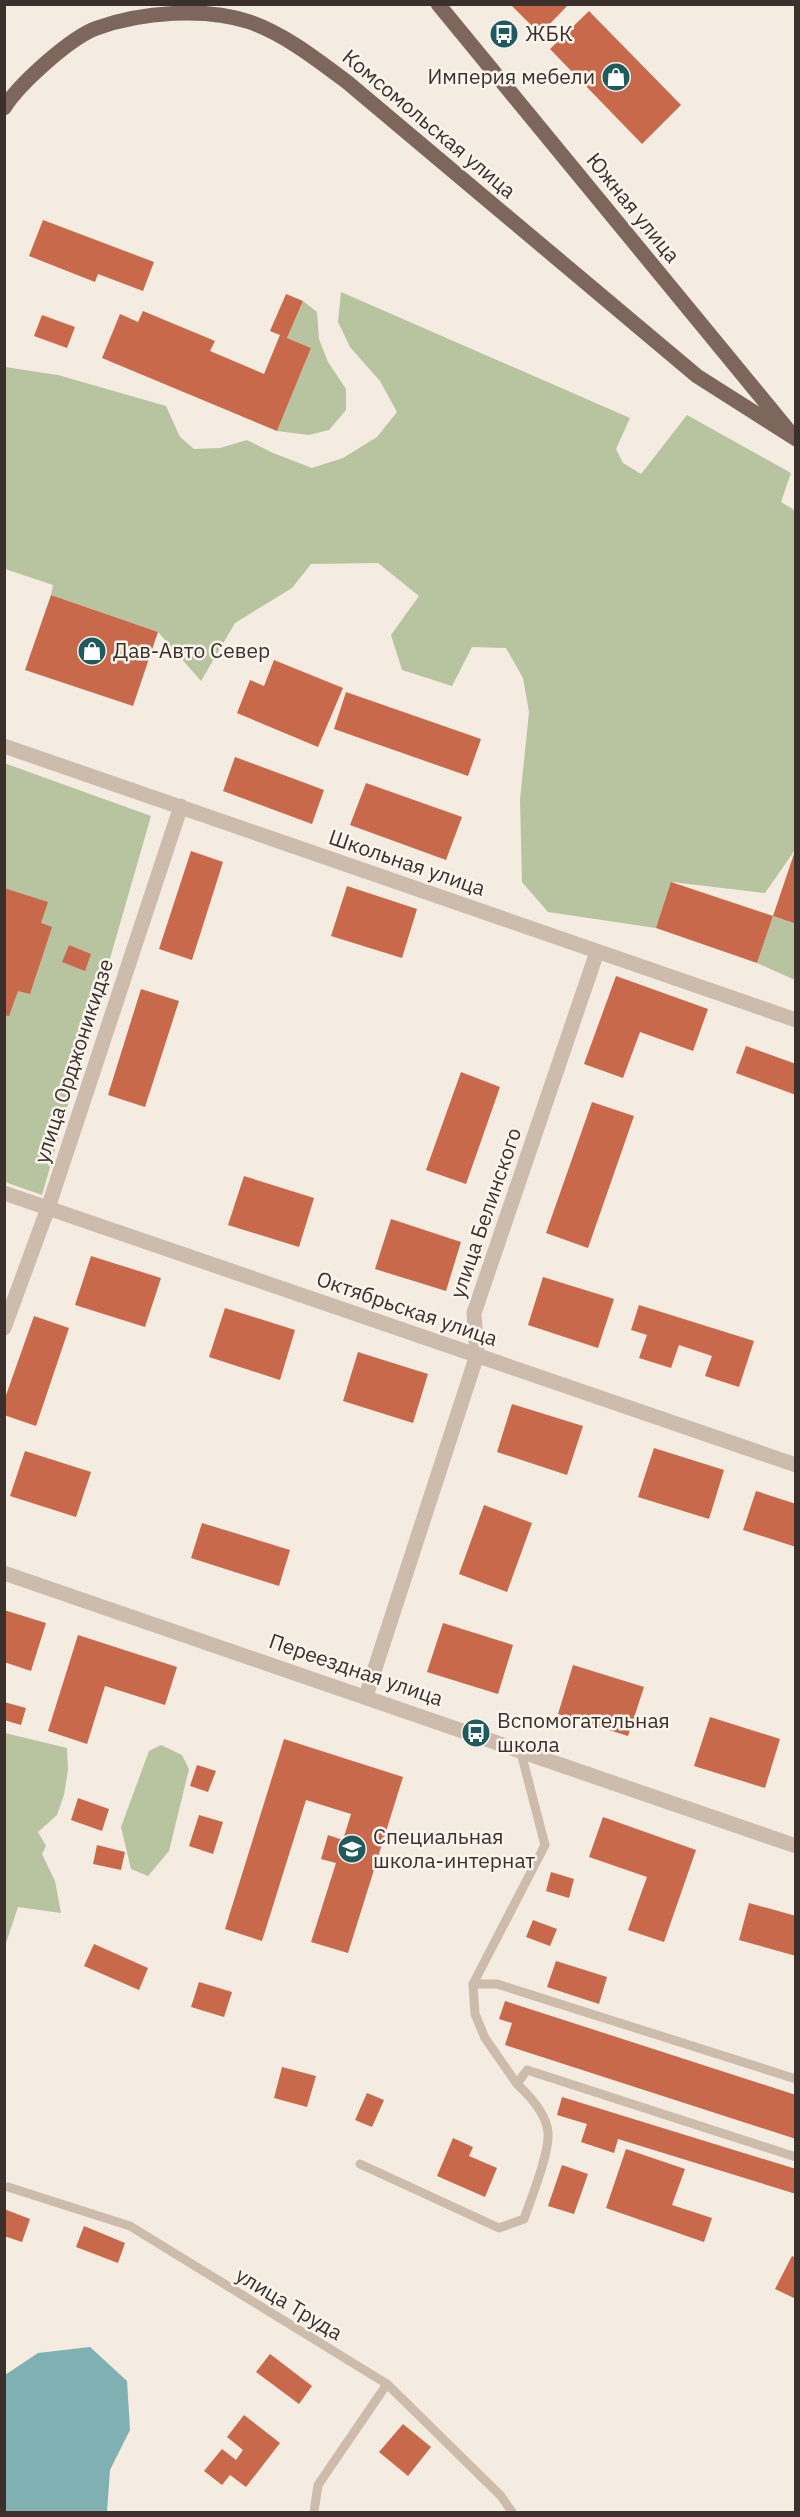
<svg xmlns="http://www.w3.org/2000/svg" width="800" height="2517" viewBox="0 0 800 2517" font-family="'IBM Plex Sans',sans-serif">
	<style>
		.green { fill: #b8c4a0 }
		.water { fill: #7fb0b2 }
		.building { fill: #c8694b }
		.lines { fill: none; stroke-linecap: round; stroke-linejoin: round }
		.lane { stroke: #cdbbac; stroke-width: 9 }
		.street { stroke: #cdbbac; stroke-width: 15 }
		.primary { stroke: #7d675c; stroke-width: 15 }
		.labels { text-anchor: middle; stroke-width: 5; stroke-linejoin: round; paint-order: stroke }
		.poi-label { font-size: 21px; fill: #3b302b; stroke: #fbf5ee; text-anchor: start }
		.street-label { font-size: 21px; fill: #3b302b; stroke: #fbf5ee }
	</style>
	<rect width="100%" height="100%" fill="#f4ebe1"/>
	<path class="green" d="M341,292L630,418L616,449L623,463L641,474L687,415L791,473L781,502L796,511L795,850L765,893L672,882L656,928L548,912L522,882L520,800L529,712L523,678L506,648L472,647L452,686L402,670L391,635L419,596L378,563L311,564L292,588L235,623L201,681L158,632L51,595L53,585L5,569V367L58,375L166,406L180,437L194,449L220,448L247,440L273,453L312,468L343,458L377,437L397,412L380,381L350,347L338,322Z
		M303,301L317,312L319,339L328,362L346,389V410L329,430L309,435L277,431L311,348L287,338Z
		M4,763L151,816L42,1195L5,1182Z
		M773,916L795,924V980L757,963Z
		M5,1733L67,1748L68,1770L64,1795L57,1815L38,1832L46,1846L42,1854L55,1881L61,1913L18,1907L5,1946Z
		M161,1745L182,1755L189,1769L169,1851L148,1876L131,1869L121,1827L149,1751Z"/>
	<path class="water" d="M90,2347L127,2381L130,2430L110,2470L107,2512H5V2375L38,2353Z"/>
	<path class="building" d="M510,4H569L540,34Z
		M589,11L681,105L642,144L550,49Z
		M43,220L154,262L143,291L98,274L95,282L29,256Z
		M286,294L303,301L287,338L311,348L277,431L102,358L120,314L138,322L143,311L215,341L210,351L264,374L280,335L270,331Z
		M42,315L75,327L67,348L34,336Z
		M51,595L158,632L133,706L25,670Z
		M274,660L343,688L318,747L237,713L250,680L264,686Z
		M346,692L481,739L468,776L334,729Z
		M235,757L324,790L312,824L223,791Z
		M366,783L462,817L446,860L350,825Z
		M191,851L223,862L192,960L159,949Z
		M795,851H796V924L773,916Z
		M671,882L773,916L757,963L656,928Z
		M347,886L417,909L402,958L331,936Z
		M4,888L48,902L41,923L52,927L30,994L18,991L9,1016L4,1015Z
		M69,945L91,954L85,971L62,962Z
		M616,976L708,1009L693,1051L640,1032L623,1078L584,1064Z
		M141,989L179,1001L145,1107L108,1095Z
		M746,1046L796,1064V1095L736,1073Z
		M461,1072L500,1087L466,1184L426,1170Z
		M592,1102L634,1116L588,1248L546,1233Z
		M244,1176L314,1198L299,1247L228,1225Z
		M391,1219L461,1242L446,1291L375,1269Z
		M91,1256L161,1278L145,1327L75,1305Z
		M543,1277L614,1299L598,1348L528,1325Z
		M639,1305L754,1341L739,1387L705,1376L712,1356L679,1345L671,1368L639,1358L647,1335L631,1330Z
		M225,1308L295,1330L280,1380L209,1357Z
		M34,1316L69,1328L36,1426L4,1415V1401Z
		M358,1352L428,1374L413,1423L343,1401Z
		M512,1404L583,1426L567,1475L497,1452Z
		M654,1448L724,1470L709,1519L638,1497Z
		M25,1451L91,1472L76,1517L10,1496Z
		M756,1491L796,1504V1547L743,1530Z
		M484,1505L532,1523L507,1592L459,1574Z
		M202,1523L290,1550L279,1586L191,1558Z
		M4,1610L46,1623L31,1671L4,1662Z
		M443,1623L513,1645L498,1694L427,1672Z
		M78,1635L177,1667L165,1705L105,1686L87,1744L48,1731Z
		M573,1665L644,1687L628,1736L558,1714Z
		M4,1702L26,1708L21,1725L4,1720Z
		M710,1717L780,1739L765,1788L694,1766Z
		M284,1739L403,1777L348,1953L311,1942L336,1863L321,1859L328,1835L343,1840L351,1814L306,1800L262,1941L225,1929Z
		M197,1765L216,1771L208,1792L190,1786Z
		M78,1798L109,1809L102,1831L71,1820Z
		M199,1815L223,1822L213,1854L189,1846Z
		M603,1817L696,1850L664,1942L628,1930L647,1877L589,1857Z
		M97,1845L125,1852L121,1870L93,1864Z
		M551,1872L574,1879L569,1898L546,1891Z
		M749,1903L796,1916V1956L739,1940Z
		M533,1920L557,1929L550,1946L526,1937Z
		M94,1944L148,1968L139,1990L84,1966Z
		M556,1961L607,1977L599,2004L547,1987Z
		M199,1982L232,1992L224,2017L191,2007Z
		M505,2001L796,2095V2139L505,2045L512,2023L499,2019Z
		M282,2067L316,2076L307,2107L274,2098Z
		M367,2093L384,2100L372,2127L355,2120Z
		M562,2097L796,2169V2194L618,2139L614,2153L581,2142L587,2124L557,2115Z
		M453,2138L473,2147L469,2156L497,2168L485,2197L437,2176Z
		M626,2149L685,2169L672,2205L712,2218L704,2242L606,2208Z
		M562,2165L588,2174L574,2214L548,2206Z
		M4,2209L30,2219L22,2242L4,2236Z
		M84,2226L125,2243L118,2263L76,2247Z
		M792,2256L796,2258V2299L775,2289Z
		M270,2354L312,2386L299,2404L256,2372Z
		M244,2415L280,2443L246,2487L230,2475L222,2485L204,2471L222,2449L236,2460L243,2450L227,2437Z
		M403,2424L431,2447L408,2476L379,2452Z"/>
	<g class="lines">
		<path class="lane" d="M473,1984H497L796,2079
			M517,2084L485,2038L475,2014L473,1984L545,1845L520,1749
			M360,2164L499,2228L524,2219C531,2199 550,2152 548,2132C546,2114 530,2096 517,2084L527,2070L796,2157
			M8,2187L130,2226L387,2384L501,2496L512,2512
			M314,2512L318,2485L387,2384"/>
		<path class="street" d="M4,746L796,1020
			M4,1193L796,1465
			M4,1328L48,1208L181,806
			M4,1573L796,1846
			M366,1696L477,1355L474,1313L597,952"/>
		<path class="primary" d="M438,4L789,431
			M4,108C19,84 71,37 97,28C141,12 205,7 250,22C286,35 316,59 347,82L697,376L796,439"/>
	</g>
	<defs>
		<g id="bus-disc" transform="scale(1.5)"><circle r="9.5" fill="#1f5a5e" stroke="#fbf5ee"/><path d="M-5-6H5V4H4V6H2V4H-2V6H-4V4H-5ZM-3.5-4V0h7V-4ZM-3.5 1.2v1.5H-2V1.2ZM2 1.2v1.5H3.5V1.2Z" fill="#fff"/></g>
		<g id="shop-disc" transform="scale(1.5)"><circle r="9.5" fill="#1f5a5e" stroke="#fbf5ee"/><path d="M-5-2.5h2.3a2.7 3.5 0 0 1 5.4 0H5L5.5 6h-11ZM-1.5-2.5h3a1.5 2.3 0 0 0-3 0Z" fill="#fff"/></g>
		<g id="school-disc" transform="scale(1.5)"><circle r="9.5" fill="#1f5a5e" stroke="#fbf5ee"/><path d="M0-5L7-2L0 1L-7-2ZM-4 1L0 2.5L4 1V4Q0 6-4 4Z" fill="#fff"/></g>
	</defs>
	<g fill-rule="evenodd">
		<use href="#bus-disc" x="504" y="34"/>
		<use href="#shop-disc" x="616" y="77"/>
		<use href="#shop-disc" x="92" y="651"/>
		<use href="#bus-disc" x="476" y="1733"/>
		<use href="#school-disc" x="352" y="1849"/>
	</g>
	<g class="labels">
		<g class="poi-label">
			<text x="525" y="41">ЖБК</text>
			<text x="595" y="84" text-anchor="end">Империя мебели</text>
			<text x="113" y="658">Дав-Авто Север</text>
			<text x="497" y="1728">Вспомогательная<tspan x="497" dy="24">школа</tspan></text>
			<text x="373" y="1844">Специальная<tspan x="373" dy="24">школа-интернат</tspan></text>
		</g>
		<g class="street-label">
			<text transform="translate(429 124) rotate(40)" y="7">Комсомольская улица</text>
			<text transform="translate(633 208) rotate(51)" y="7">Южная улица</text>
			<text transform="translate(407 863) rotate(19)" y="7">Школьная улица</text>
			<text transform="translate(74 1061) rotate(-72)" y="7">улица Орджоникидзе</text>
			<text transform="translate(486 1213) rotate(-71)" y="7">улица Белинского</text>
			<text transform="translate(407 1309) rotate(19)" y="7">Октябрьская улица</text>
			<text transform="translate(356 1670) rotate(19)" y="7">Переездная улица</text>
			<text transform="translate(289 2304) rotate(31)" y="7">улица Труда</text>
		</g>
	</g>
	<rect width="800" height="2517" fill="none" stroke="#3b302b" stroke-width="12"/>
</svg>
